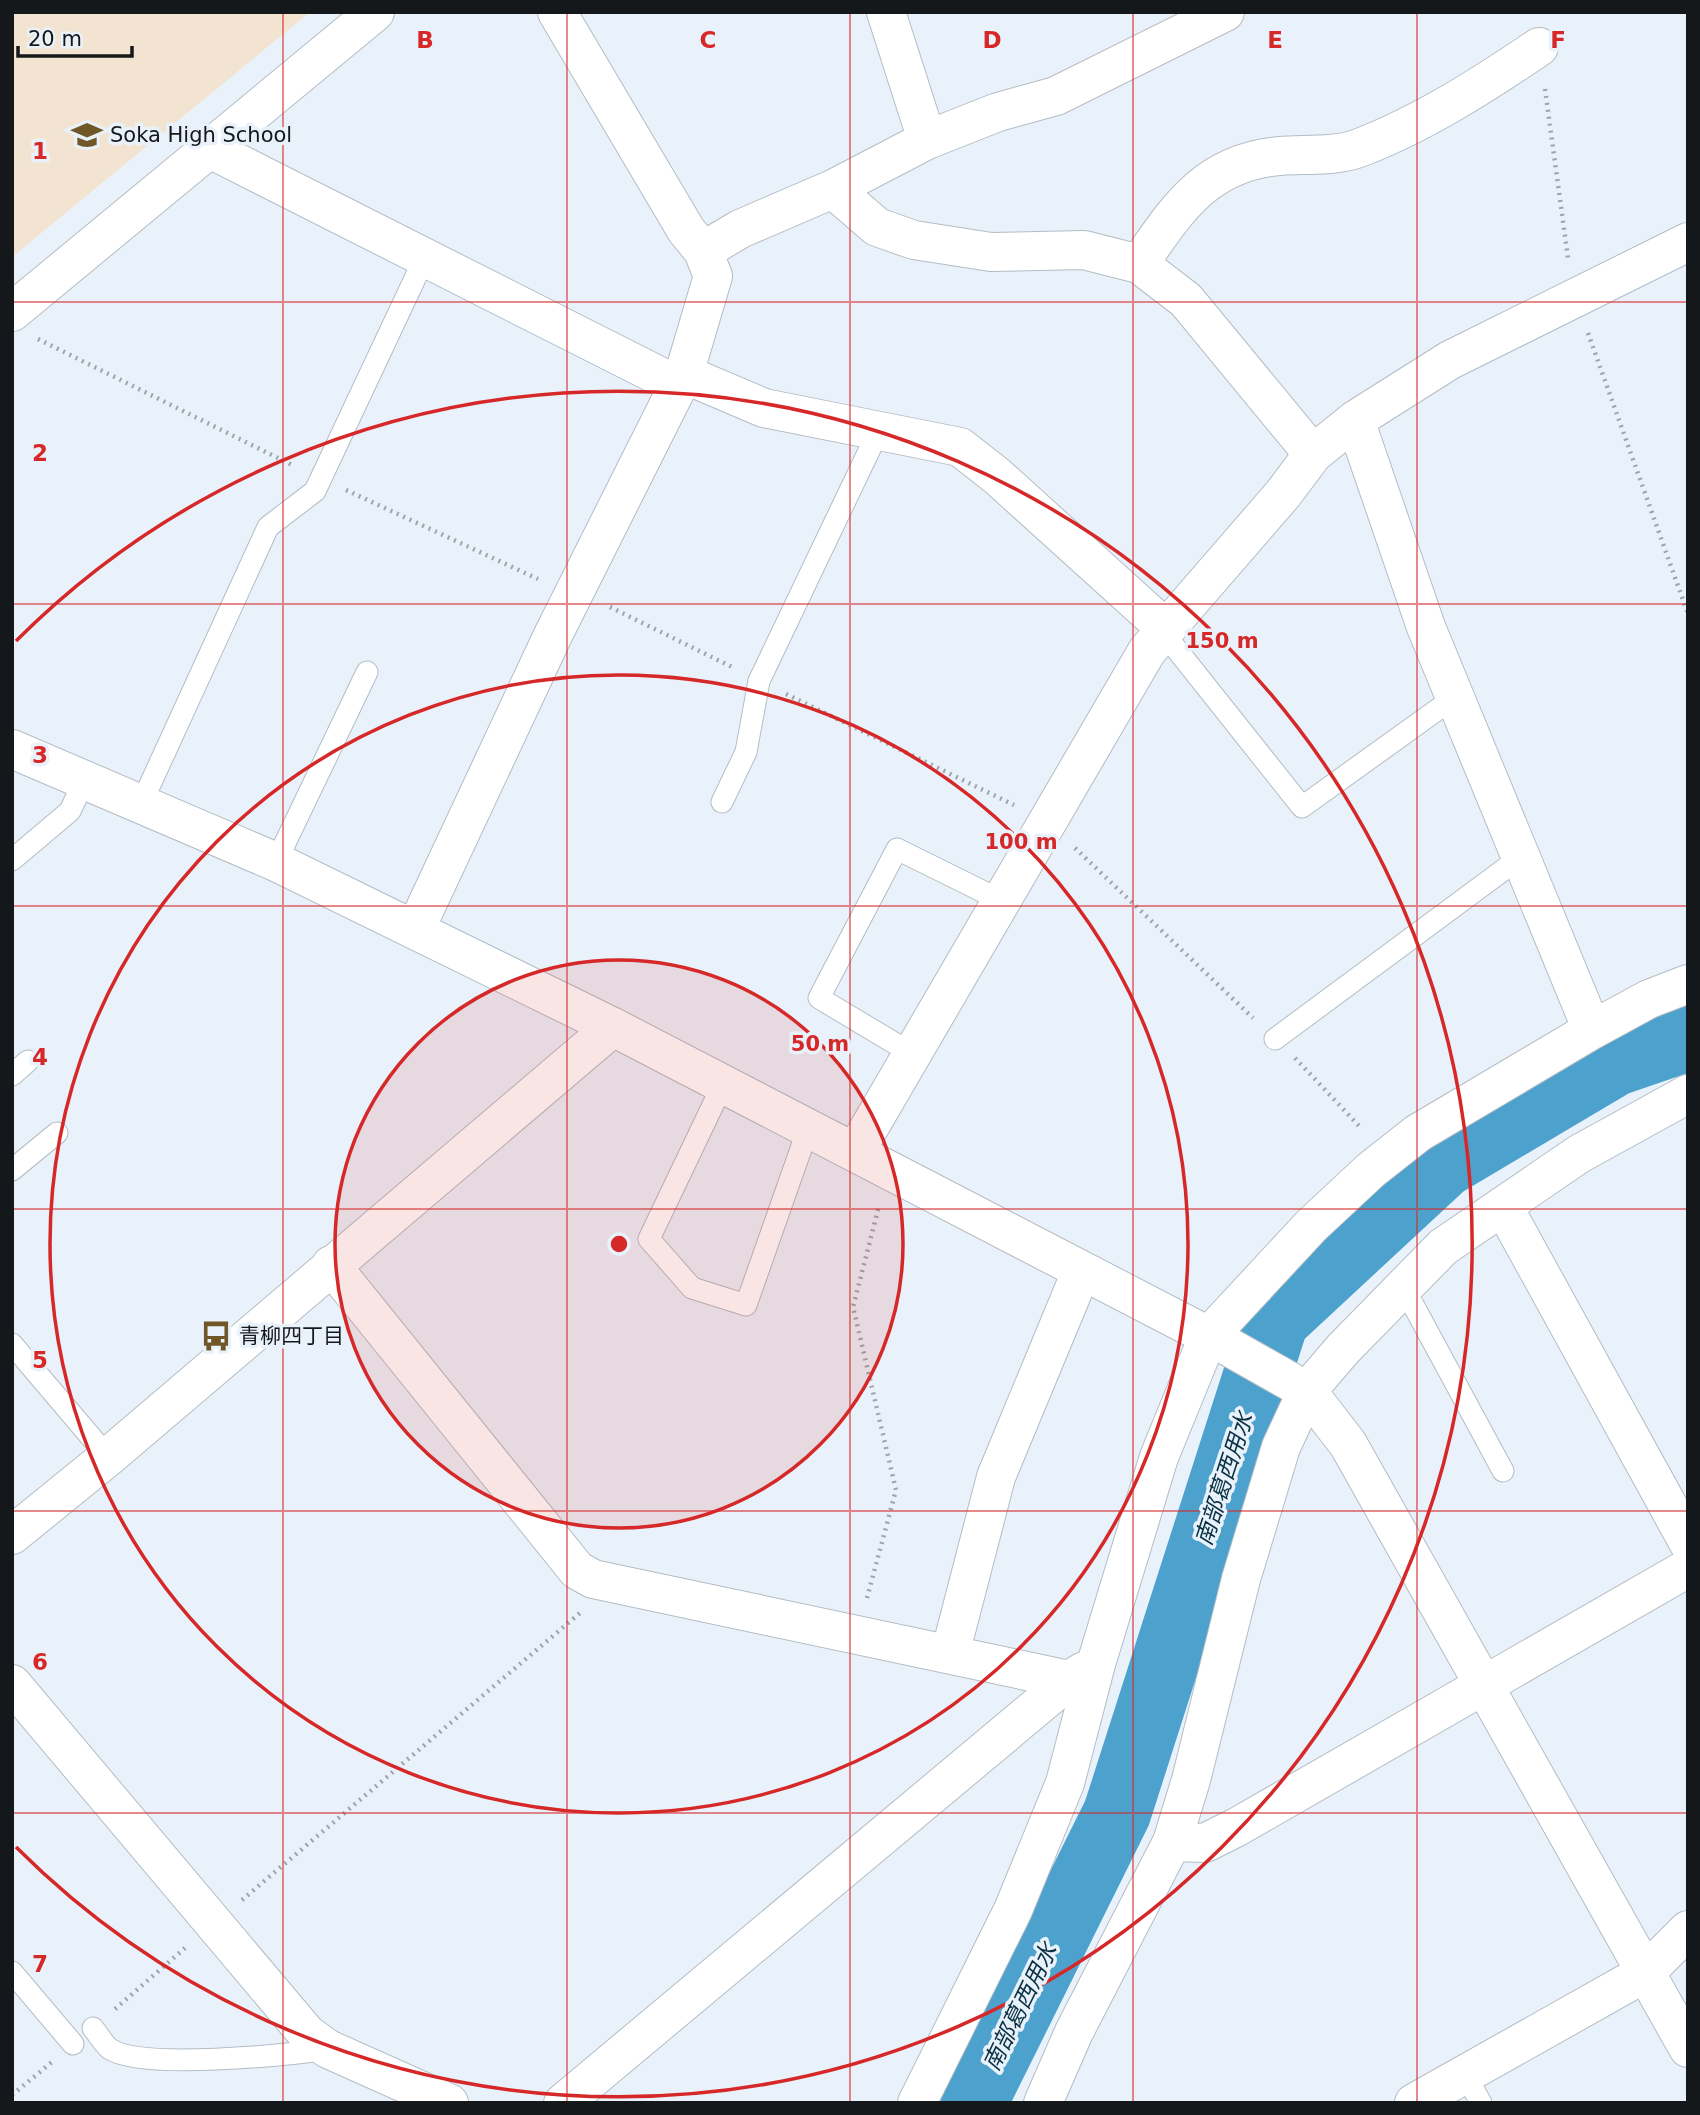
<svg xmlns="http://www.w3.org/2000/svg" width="1700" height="2115" viewBox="0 0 1700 2115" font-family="'DejaVu Sans','Noto Sans JP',sans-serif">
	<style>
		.education { fill: #f3e4d1 }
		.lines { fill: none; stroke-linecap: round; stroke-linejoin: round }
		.river { stroke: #4ca2cd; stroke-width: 68 }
		.lane-casing { stroke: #b4bcc4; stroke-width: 23 }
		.street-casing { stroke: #b4bcc4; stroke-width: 40 }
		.secondary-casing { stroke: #b4bcc4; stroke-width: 40 }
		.path { stroke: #9ea5ab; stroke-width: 4.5; stroke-dasharray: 2 5; stroke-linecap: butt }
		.lane { stroke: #fff; stroke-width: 21 }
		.street { stroke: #fff; stroke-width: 38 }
		.secondary { stroke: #fff; stroke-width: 38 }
		.grid { fill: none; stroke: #d62828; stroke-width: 2; stroke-opacity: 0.55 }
		.ring { fill: none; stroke: #d62828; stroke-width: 3.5 }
		.labels { text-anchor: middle; stroke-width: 7; stroke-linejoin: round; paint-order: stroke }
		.poi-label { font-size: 21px; fill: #15181b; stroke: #e9f2fa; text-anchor: start }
		.water-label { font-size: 23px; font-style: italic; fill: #0a3143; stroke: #e9f2fa }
		.grid-label { font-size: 23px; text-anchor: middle; font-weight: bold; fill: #d62828; stroke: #e9f2fa; stroke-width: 7; stroke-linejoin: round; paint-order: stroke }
		.centre { fill: #d62828; stroke: #e9f2fa; stroke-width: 3.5 }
		.ring-label { font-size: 21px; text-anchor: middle; font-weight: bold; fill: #d62828; stroke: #e9f2fa; stroke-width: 7; stroke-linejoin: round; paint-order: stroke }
	</style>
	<rect width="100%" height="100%" fill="#e9f2fa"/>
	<path class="education" d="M12,12H310L12,257Z"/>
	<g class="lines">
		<path class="river" d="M973,2103L1117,1813L1275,1320L1443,1164L1615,1062L1688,1037"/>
		<g class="lane-casing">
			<path id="lane" d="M1162,631L1302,807L1455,697
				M142,802L268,527L315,491L426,255
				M722,802L746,752L759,681L878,432
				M12,860L70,811L85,779
				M276,862L367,672
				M1275,1039L1521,857
				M911,1053L819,998L897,849L1002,901
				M12,1075L28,1061
				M723,1084L649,1239L692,1288L746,1305L808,1129
				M12,1170L57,1133
				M1404,1288L1503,1471
				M12,1344L108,1457
				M12,1972L73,2044
				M93,2028C98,2034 104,2045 110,2049C142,2070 287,2055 328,2049
				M1465,2074L1481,2103"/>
		</g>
		<g class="street-casing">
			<path id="street" d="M557,12L686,230L703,251
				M886,12L927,140
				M210,149L677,385
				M833,189L877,227L914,240L991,252L1084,250L1139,264L1186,300L1313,454
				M1139,264C1177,209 1206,162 1280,156C1304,154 1336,157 1359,148C1422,124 1483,85 1539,47
				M684,374L764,408L960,447L997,476L1165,628
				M1355,420L1426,627L1592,1030
				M415,930L553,635L684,374L713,276L703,251L740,229L833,189L927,140L998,112L1056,96L1225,12
				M855,1152L1147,651L1283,494L1313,454L1355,420L1450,360L1688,242
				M1503,1206L1688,1542
				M331,1265L577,1570L593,1579L1069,1680
				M1307,1391L1348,1444L1688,2048
				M12,1535L108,1457L613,1027
				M950,1654L996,1477L1081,1272
				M12,1684L307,2034L328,2049L449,2103
				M1172,1842L1205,1843L1237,1827L1688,1568
				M563,2103L1069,1680L1084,1671
				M917,2103L1013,1910L1065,1783L1096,1664L1159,1457L1208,1337L1311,1226L1371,1170L1418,1133L1592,1030L1649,999L1688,984"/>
		</g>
		<g class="secondary-casing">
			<path id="secondary" d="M12,312L375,12
				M12,749L276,862L613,1027L1222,1343L1307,1391
				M1043,2103L1074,2032L1172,1842L1191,1780L1241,1579L1281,1447L1307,1391L1343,1349L1443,1247L1579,1154L1688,1094
				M1414,2103L1645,1973L1688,1930"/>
		</g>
		<path class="path" d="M1545,89L1568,258
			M1588,333L1688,614
			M38,339L294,466
			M346,490L538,579
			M610,607L734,668
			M786,694L1014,805
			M1075,848L1253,1018
			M1295,1058L1361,1128
			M867,1598L896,1490L853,1307L879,1206
			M242,1900L580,1613
			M115,2009L185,1948
			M12,2095L52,2062"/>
		<use href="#lane" class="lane"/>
		<use href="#street" class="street"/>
		<use href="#secondary" class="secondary"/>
	</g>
	<path class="grid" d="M283,12V2103M567,12V2103M850,12V2103M1133,12V2103M1417,12V2103M12,302H1688M12,604H1688M12,906H1688M12,1209H1688M12,1511H1688M12,1813H1688"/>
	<circle cx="619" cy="1244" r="284" fill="#d62828" fill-opacity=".12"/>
	<g class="ring">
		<circle cx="619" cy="1244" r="284"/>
		<circle cx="619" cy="1244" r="569"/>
		<path d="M16 641A853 853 0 1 1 16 1847"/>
	</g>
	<defs>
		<g id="school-bare" transform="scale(2.415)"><path d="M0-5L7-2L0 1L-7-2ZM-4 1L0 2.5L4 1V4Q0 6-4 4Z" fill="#705728" stroke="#e9f2fa" stroke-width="2.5" paint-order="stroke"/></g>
		<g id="bus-bare" transform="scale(2.415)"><path d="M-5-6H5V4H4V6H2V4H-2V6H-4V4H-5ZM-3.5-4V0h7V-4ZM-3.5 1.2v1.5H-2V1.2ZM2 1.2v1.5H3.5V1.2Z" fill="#705728" stroke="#e9f2fa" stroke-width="2.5" paint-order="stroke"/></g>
	</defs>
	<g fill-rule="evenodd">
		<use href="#school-bare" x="87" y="135"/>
		<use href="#bus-bare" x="216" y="1336"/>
	</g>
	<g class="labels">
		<g class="poi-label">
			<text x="110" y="142">Soka High School</text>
			<text x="239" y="1343">青柳四丁目</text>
		</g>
		<g class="water-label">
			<text transform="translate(1224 1479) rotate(-72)" y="8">南部葛西用水</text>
			<text transform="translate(1020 2007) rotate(-64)" y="8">南部葛西用水</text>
		</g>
	</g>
	<g class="grid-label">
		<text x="425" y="48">B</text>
		<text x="708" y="48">C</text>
		<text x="992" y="48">D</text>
		<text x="1275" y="48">E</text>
		<text x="1558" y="48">F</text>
		<text x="40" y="159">1</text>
		<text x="40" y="461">2</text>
		<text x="40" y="763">3</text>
		<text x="40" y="1065">4</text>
		<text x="40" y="1368">5</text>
		<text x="40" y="1670">6</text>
		<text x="40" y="1972">7</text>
	</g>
	<circle cx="619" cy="1244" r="10" class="centre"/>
	<g class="ring-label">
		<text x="1222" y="648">150 m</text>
		<text x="1021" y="849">100 m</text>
		<text x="820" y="1051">50 m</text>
	</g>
	<rect width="1700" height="2115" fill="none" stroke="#15181b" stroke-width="28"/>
	<path d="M18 46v10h114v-10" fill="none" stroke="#15181b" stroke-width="3.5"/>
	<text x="28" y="46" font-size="21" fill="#15181b" stroke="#e9f2fa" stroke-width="5" paint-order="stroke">20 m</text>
</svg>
